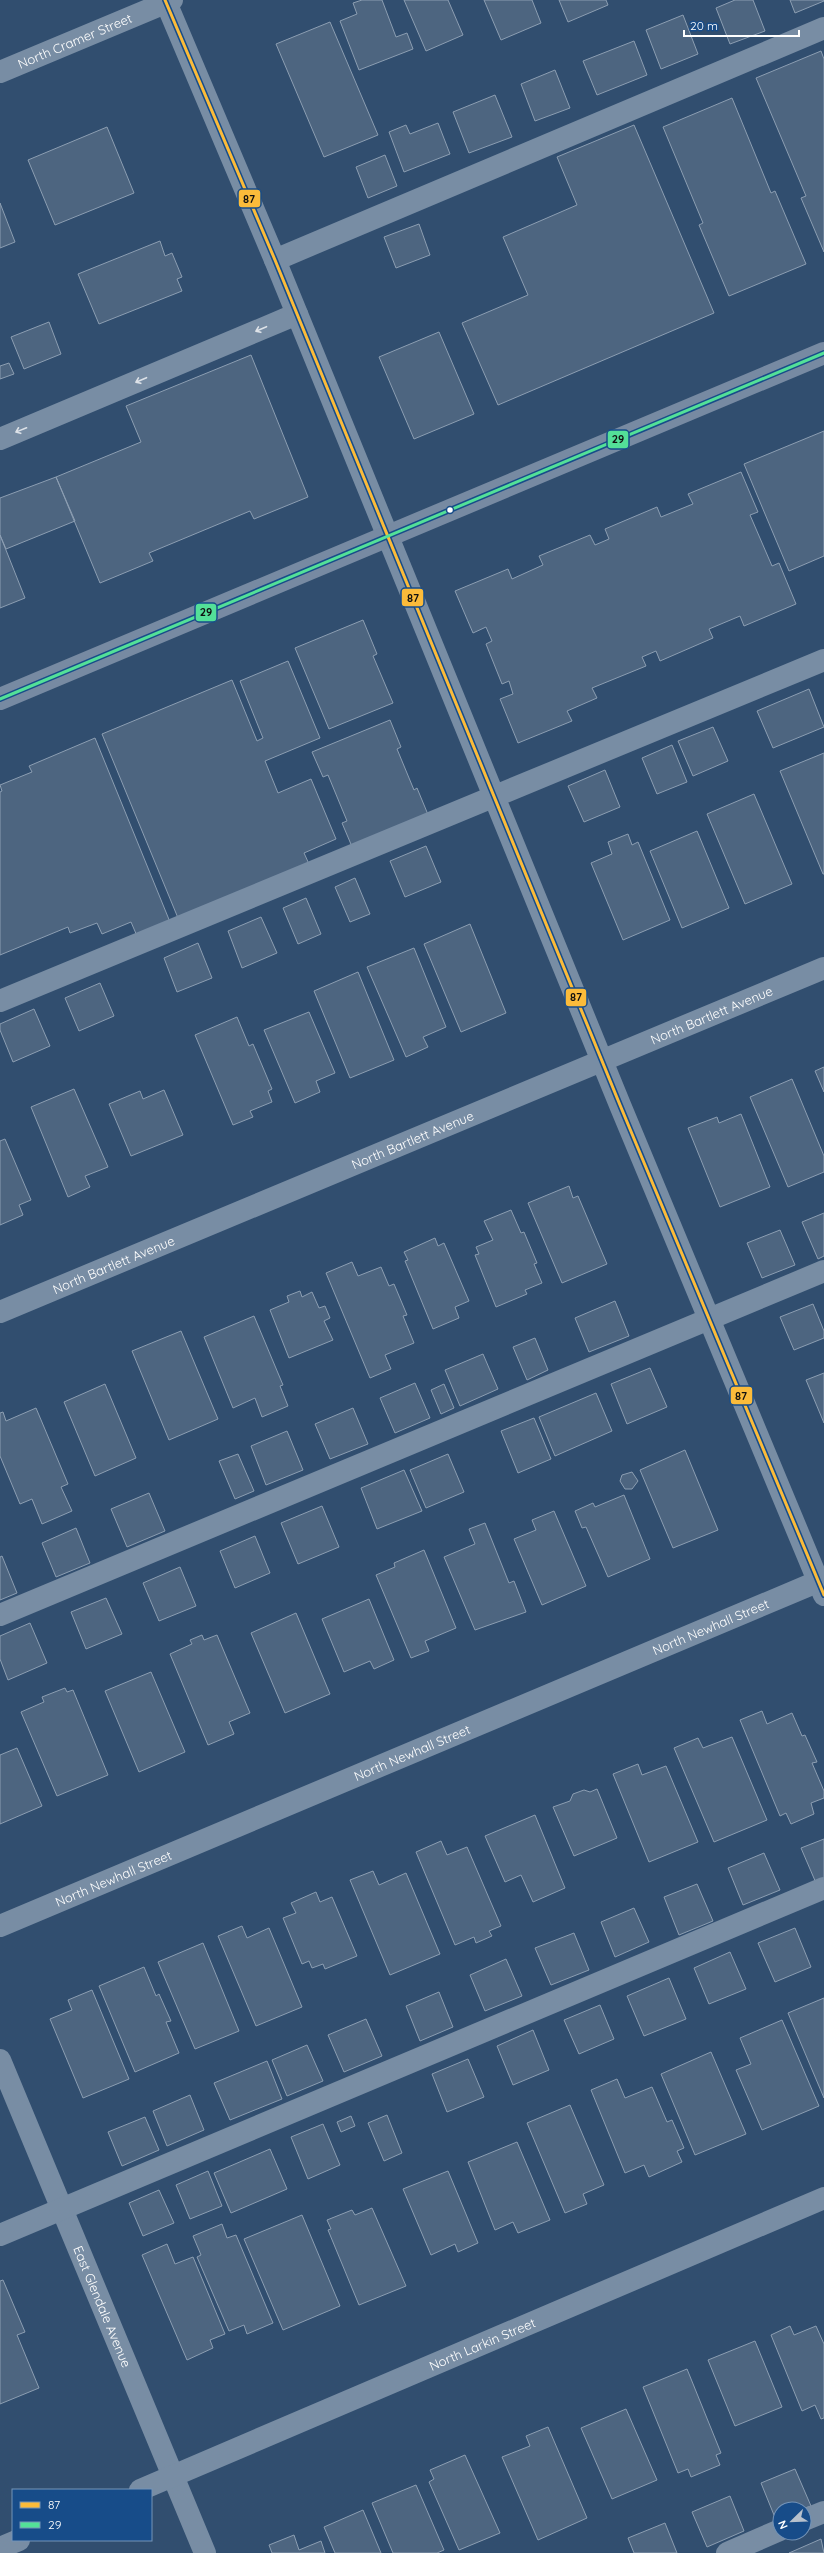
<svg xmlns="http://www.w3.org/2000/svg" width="824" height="2553" viewBox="0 0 824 2553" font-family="Quicksand,sans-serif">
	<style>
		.building { fill: #4d6580; stroke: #8c9eb2 }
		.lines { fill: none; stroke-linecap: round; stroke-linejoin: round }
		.minor { stroke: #788da4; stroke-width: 22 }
		.major { stroke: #778aa2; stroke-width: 22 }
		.bus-1-casing { stroke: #174c89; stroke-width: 6 }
		.bus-2-casing { stroke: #174c89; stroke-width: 6 }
		.bus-1 { stroke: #fbbb3a; stroke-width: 3 }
		.bus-2 { stroke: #53e098; stroke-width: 3 }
		.oneway { stroke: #dde2e8 }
		.bus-dot { fill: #fff; stroke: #174c89; stroke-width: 1.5 }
		.labels { text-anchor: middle; stroke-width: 4; stroke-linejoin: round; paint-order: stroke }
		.street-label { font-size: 13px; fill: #fff; stroke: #174c89 }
		.line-badge { stroke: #174c89; stroke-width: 1.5 }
		.pale-badge-label { font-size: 11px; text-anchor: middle; font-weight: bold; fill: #111 }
	</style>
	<rect width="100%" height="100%" fill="#314e6f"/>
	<path class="building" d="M362,0H382L396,37L407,33L413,49L359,70L340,21L357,14L353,3Z
		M404,0H448L463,35L426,51Z
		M484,0H532L541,23L501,40Z
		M559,0H606L608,5L568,22Z
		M735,0H753L765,31L730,44L716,8Z
		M790,0H824V1L795,13Z
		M683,15L698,54L661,69L646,30Z
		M330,22L378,135L324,157L276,44Z
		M634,41L647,75L597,95L583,61Z
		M821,51L824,59V252L801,198L806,196L756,78Z
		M555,70L570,108L535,121L521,84Z
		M495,95L512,137L469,153L453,112Z
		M732,98L771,193L775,191L806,264L729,296L699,225L703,223L663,127Z
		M438,123L450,154L404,172L389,132L406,125L410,134Z
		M634,125L714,313L498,405L462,323L528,295L503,237L577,205L557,157Z
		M107,127L134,193L55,225L28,160Z
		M385,155L397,186L368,198L356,167Z
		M0,203L15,242L0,248Z
		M419,224L430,255L396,268L384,237Z
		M160,241L165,256L172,253L182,277L177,279L182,291L99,324L78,274Z
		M49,322L61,354L24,369L11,337Z
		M439,332L474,414L414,439L379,357Z
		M251,355L308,497L254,519L250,511L149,553L153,561L100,583L56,477L141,442L126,406Z
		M9,363L14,374L0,379V366Z
		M824,431V556L789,571L744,464Z
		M741,472L758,512L750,515L772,566L779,563L796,604L744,626L740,616L709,629L713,638L660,661L656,651L642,657L646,666L592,688L597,698L567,711L572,721L518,743L500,699L513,694L509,681L502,684L486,644L492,641L486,627L473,633L455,591L508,569L512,579L543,565L539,556L590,535L595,545L609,539L605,529L657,507L661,517L693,504L688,494Z
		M56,477L75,521L6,549L0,535V498Z
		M0,535L25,598L0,608Z
		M363,620L377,654L373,656L393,703L329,729L295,648Z
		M288,661L320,738L265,761L278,793L311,779L336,839L304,853L309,864L178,918L102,734L232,680L257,741L263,738L240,681Z
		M809,689L824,727L773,748L757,711Z
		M390,720L401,747L397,749L414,790L417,788L429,817L353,849L342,823L347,821L328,775L323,777L312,752Z
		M713,727L728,761L693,776L678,741Z
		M95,738L170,922L137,936L131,922L102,934L97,923L70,933L68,927L0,955V792L2,791L0,785L32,772L29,766Z
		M672,745L687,782L657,794L642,758Z
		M824,753V874H823L780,771Z
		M605,770L620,807L584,822L568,786Z
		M754,794L792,884L745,904L707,814Z
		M697,831L729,908L682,928L650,851Z
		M628,834L632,845L638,842L670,920L623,940L591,863L612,854L608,842Z
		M426,846L441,882L405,897L390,861Z
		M355,878L370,914L350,922L335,887Z
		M306,898L321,934L298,944L283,908Z
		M261,917L277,953L242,968L228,931Z
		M470,924L506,1013L461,1032L424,944Z
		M198,943L212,978L177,992L164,958Z
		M414,948L446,1027L423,1037L428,1047L406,1057L367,967Z
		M358,972L394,1060L350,1078L314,991Z
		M100,983L114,1016L79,1031L65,998Z
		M34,1009L50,1046L13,1062L0,1030V1024Z
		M309,1012L335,1073L316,1081L320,1092L295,1103L264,1030Z
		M237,1017L249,1046L253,1044L272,1089L268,1091L272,1102L250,1111L253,1117L233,1125L195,1035Z
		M824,1067V1092L815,1071Z
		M792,1079L824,1156V1172L788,1187L750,1097Z
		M74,1089L108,1167L85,1176L90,1187L68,1197L31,1107Z
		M164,1090L183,1135L131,1156L109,1104L140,1091L143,1099Z
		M741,1114L770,1187L720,1207L688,1128L717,1117L719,1123Z
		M5,1139L31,1200L19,1205L23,1215L0,1225V1141Z
		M569,1186L573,1198L578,1196L607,1264L562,1283L528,1203Z
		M511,1210L521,1233L524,1232L537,1263L534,1264L542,1283L525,1290L527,1294L496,1307L475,1255L479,1254L476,1247L493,1240L484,1221Z
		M824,1213V1256L818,1259L802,1222Z
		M780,1230L795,1265L762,1278L747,1243Z
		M435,1238L438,1246L444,1243L469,1301L455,1307L459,1318L433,1329L405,1261L408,1260L404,1252Z
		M352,1262L358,1276L381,1267L389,1286L394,1284L407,1315L403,1316L414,1343L385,1355L391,1369L370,1378L326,1273Z
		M300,1291L302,1297L312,1292L319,1308L325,1306L330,1318L324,1321L333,1340L289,1358L270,1310L289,1302L287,1296Z
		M615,1301L629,1336L589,1352L575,1318Z
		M813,1304L824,1331V1338L794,1350L780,1317Z
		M254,1316L283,1385L280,1386L288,1406L262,1417L255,1398L233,1408L204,1337Z
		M181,1331L218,1419L169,1440L132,1351Z
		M535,1338L548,1370L527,1380L513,1347Z
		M483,1354L498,1389L460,1406L445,1370Z
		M650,1368L667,1407L627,1424L611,1384Z
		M824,1373V1423L806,1380Z
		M415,1383L430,1418L395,1433L380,1398Z
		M105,1384L136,1458L95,1476L64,1402Z
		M444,1384L454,1408L441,1414L431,1390Z
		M596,1393L612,1431L555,1456L539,1417Z
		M36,1408L68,1484L61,1487L72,1511L42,1524L32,1499L20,1504L0,1456V1413L3,1412L6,1421Z
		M353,1408L368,1444L330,1459L315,1424Z
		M534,1418L551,1459L518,1473L501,1431Z
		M287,1431L303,1470L266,1485L251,1446Z
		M685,1450L718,1530L673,1548L640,1470Z
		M238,1454L254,1491L235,1499L219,1461Z
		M448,1454L464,1492L426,1508L410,1470Z
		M404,1470L422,1511L377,1529L361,1488Z
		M632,1472L638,1481L632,1489H625L620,1481L622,1475Z
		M149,1493L165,1531L127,1547L111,1509Z
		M624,1495L650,1559L608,1577L586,1527L582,1528L575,1511L593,1503L595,1507Z
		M322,1506L339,1547L298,1564L281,1523Z
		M554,1511L586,1586L542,1605L514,1539L536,1530L532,1520Z
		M485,1523L509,1583L514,1581L526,1612L475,1630L444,1557L475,1544L469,1529Z
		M76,1528L90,1563L56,1577L42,1543Z
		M255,1536L270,1573L235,1588L220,1551Z
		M424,1550L456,1628L425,1641L429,1651L411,1658L376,1575L395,1567L394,1563Z
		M2,1556L17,1593L0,1600V1557Z
		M180,1567L196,1606L159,1621L143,1583Z
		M106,1598L122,1634L86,1649L71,1612Z
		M369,1599L394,1660L374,1669L370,1661L344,1672L322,1619Z
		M296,1613L330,1694L285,1713L251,1633Z
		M30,1623L47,1663L8,1680L0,1659V1636Z
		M202,1635L204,1640L217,1635L250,1713L229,1722L234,1734L208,1745L170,1654L192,1644L190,1640Z
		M151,1672L185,1752L139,1772L105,1691Z
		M65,1688L67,1692L73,1690L108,1775L57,1796L21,1712L44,1702L42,1697Z
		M762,1711L767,1724L792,1713L802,1736L805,1735L817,1762L812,1763L824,1791V1798L811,1803L814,1814L791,1824L786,1813L780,1816L740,1720Z
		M732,1737L767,1820L714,1842L674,1748L698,1738L703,1748Z
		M17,1748L42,1806L0,1824V1755Z
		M638,1764L642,1775L666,1766L698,1842L649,1862L613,1774Z
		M597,1789L617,1838L574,1856L553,1807L570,1801L573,1794L584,1790L590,1792Z
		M535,1815L565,1888L533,1902L521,1875L505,1882L485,1836Z
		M824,1839V1879L816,1883L801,1848Z
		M441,1841L447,1855L467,1847L501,1926L489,1931L492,1936L476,1943L474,1937L455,1945L416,1852Z
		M764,1853L780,1890L743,1905L728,1868Z
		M373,1871L379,1885L406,1873L440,1954L390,1975L350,1880Z
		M697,1884L713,1921L679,1935L664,1897Z
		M316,1892L320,1902L332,1897L357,1956L325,1969L323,1964L312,1968L309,1961L302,1964L283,1918L296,1913L291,1903Z
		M634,1908L649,1942L615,1957L601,1922Z
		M242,1926L247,1938L269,1928L302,2007L256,2026L218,1936Z
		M795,1928L811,1967L775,1982L758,1943Z
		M574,1933L589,1970L551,1985L535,1948Z
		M203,1943L239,2031L195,2049L158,1962Z
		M730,1952L746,1989L709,2004L694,1968Z
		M506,1959L522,1996L485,2011L470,1975Z
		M144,1967L156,1996L159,1994L171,2021L166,2022L179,2053L135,2072L99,1986Z
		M669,1978L686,2019L644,2036L627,1996Z
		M92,1990L129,2079L83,2098L50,2019L72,2010L68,2000Z
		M439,1992L453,2027L420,2041L406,2006Z
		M824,1998V2098L788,2013Z
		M600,2005L614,2039L579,2054L564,2020Z
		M366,2019L382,2056L344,2072L328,2035Z
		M782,2020L819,2106L762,2130L736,2070L751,2064L740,2038Z
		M533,2030L549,2070L513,2085L497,2046Z
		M307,2045L323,2081L287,2096L272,2060Z
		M711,2052L746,2134L695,2155L661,2074Z
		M468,2059L484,2097L447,2112L432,2074Z
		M267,2061L282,2099L230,2120L214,2083Z
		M617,2079L625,2098L652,2087L667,2122L672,2120L684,2148L677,2151L682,2162L649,2177L644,2165L625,2173L591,2090Z
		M190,2095L204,2130L167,2146L153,2111Z
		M570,2105L604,2185L583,2194L587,2204L565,2213L527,2123Z
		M387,2115L402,2153L384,2161L368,2123Z
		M351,2116L355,2126L341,2132L337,2122Z
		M145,2117L159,2150L122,2166L108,2132Z
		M323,2124L340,2165L308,2179L291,2137Z
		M517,2142L550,2220L518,2233L513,2222L495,2230L468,2162Z
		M270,2149L287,2189L231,2213L214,2173Z
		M208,2171L222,2206L190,2219L176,2185Z
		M448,2171L478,2243L458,2252L455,2244L431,2255L403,2189Z
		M159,2190L174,2223L143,2236L129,2203Z
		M372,2208L406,2286L359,2305L328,2230L331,2229L327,2220L352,2210L355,2215Z
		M302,2215L340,2306L283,2330L244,2239Z
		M222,2224L227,2238L236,2235L273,2323L247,2334L244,2325L229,2331L197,2257L201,2255L193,2236Z
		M167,2244L175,2264L193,2257L225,2334L210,2340L213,2348L187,2360L142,2255Z
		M3,2280L25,2332L17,2335L39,2388L0,2404V2281Z
		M790,2326L794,2335L816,2326L824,2344V2418L821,2419L815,2405L802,2411L771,2335Z
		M755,2341L782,2407L735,2426L708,2360Z
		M687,2369L721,2453L716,2455L720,2465L691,2477L688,2469L678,2473L643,2387Z
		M626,2409L657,2480L612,2499L581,2428Z
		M548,2427L587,2518L538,2540L502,2457L530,2446L526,2436Z
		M465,2455L500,2533L459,2550L429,2482L434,2479L430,2470Z
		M795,2469L811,2506L802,2509H780V2518L776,2520L761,2483Z
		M416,2485L444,2550L437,2553H393L372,2503Z
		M730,2496L744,2531L707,2547L692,2512Z
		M363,2510L381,2553H335L324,2527Z
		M665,2523L677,2553H634L628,2538Z
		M294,2535L299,2550L321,2541L325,2553H272L269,2545Z
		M821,2539L824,2553H789Z"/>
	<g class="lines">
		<g class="minor">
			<path d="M165,0L275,260L620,1105L824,1595"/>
			<path id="s1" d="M0,72L172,0"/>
			<path d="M275,260L824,28"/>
			<path d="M0,439L297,314"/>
			<path d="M0,1001L824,660"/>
			<path id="s2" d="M0,1312L824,968"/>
			<path d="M0,1615L824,1271"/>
			<path id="s3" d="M0,1926L824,1579"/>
			<path id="s4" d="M0,2060L205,2553"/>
			<path d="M0,2235L824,1888"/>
			<path id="s5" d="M140,2490L824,2198"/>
			<path d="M804,2520L824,2512"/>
			<path d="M0,2548L19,2540"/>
			<path d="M727,2553L780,2530"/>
		</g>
		<path class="major" d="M0,699L824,353"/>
		<g class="bus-1-casing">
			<path id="bus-1" d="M165,0L275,260L620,1105L824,1595"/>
		</g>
		<g class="bus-2-casing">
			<path id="bus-2" d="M0,699L824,353"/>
		</g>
		<use href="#bus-1" class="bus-1"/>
		<use href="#bus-2" class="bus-2"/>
	</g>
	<defs><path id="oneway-shaft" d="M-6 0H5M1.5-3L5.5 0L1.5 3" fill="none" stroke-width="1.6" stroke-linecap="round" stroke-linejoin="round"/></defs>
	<g class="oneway">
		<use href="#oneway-shaft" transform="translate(261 329) rotate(157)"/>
		<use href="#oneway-shaft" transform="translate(141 380) rotate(157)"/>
		<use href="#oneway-shaft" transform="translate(21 430) rotate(158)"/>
	</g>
	<circle class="bus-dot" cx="450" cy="510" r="3.5"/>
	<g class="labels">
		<g class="street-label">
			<text dy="5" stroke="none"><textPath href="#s1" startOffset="81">North Cramer Street</textPath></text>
			<text dy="5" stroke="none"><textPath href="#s2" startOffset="771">North Bartlett Avenue</textPath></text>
			<text dy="5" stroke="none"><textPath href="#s2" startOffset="447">North Bartlett Avenue</textPath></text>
			<text dy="5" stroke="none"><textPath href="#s2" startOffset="123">North Bartlett Avenue</textPath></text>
			<text dy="5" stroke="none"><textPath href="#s3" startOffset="771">North Newhall Street</textPath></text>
			<text dy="5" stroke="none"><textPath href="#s3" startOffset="447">North Newhall Street</textPath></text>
			<text dy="5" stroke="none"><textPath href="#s3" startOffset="123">North Newhall Street</textPath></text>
			<text dy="5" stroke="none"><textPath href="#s4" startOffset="267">East Glendale Avenue</textPath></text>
			<text dy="5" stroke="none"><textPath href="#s5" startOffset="372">North Larkin Street</textPath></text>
		</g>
	</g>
	<g class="line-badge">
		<rect x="238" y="189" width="23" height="19" rx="4" fill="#fbbb3a"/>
		<rect x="607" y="430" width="22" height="19" rx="4" fill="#53e098"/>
		<rect x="401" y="588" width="23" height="19" rx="4" fill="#fbbb3a"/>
		<rect x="195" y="603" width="22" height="19" rx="4" fill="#53e098"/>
		<rect x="565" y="988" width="22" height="19" rx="4" fill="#fbbb3a"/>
		<rect x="730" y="1386" width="23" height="19" rx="4" fill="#fbbb3a"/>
	</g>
	<g class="pale-badge-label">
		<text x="249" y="203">87</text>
		<text x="618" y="443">29</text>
		<text x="413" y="602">87</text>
		<text x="206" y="616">29</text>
		<text x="576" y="1001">87</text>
		<text x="741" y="1400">87</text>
	</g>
	<rect x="12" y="2489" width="140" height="52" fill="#174c89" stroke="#7494b8"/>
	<rect x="20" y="2502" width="20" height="6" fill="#fbbb3a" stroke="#7494b8"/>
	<text x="48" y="2509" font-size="12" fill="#ffffff">87</text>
	<rect x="20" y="2522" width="20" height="6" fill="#53e098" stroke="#7494b8"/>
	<text x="48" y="2529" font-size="12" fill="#ffffff">29</text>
	<g transform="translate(792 2521) rotate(247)"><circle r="19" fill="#174c89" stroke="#7494b8"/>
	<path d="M0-3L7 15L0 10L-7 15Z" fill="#b7c1cd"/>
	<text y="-6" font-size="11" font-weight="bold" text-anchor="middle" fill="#ffffff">N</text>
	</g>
	<path d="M684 30v6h115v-6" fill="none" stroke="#ffffff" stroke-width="2"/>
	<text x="690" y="30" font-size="12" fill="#ffffff" stroke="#174c89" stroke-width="3" paint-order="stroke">20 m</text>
</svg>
